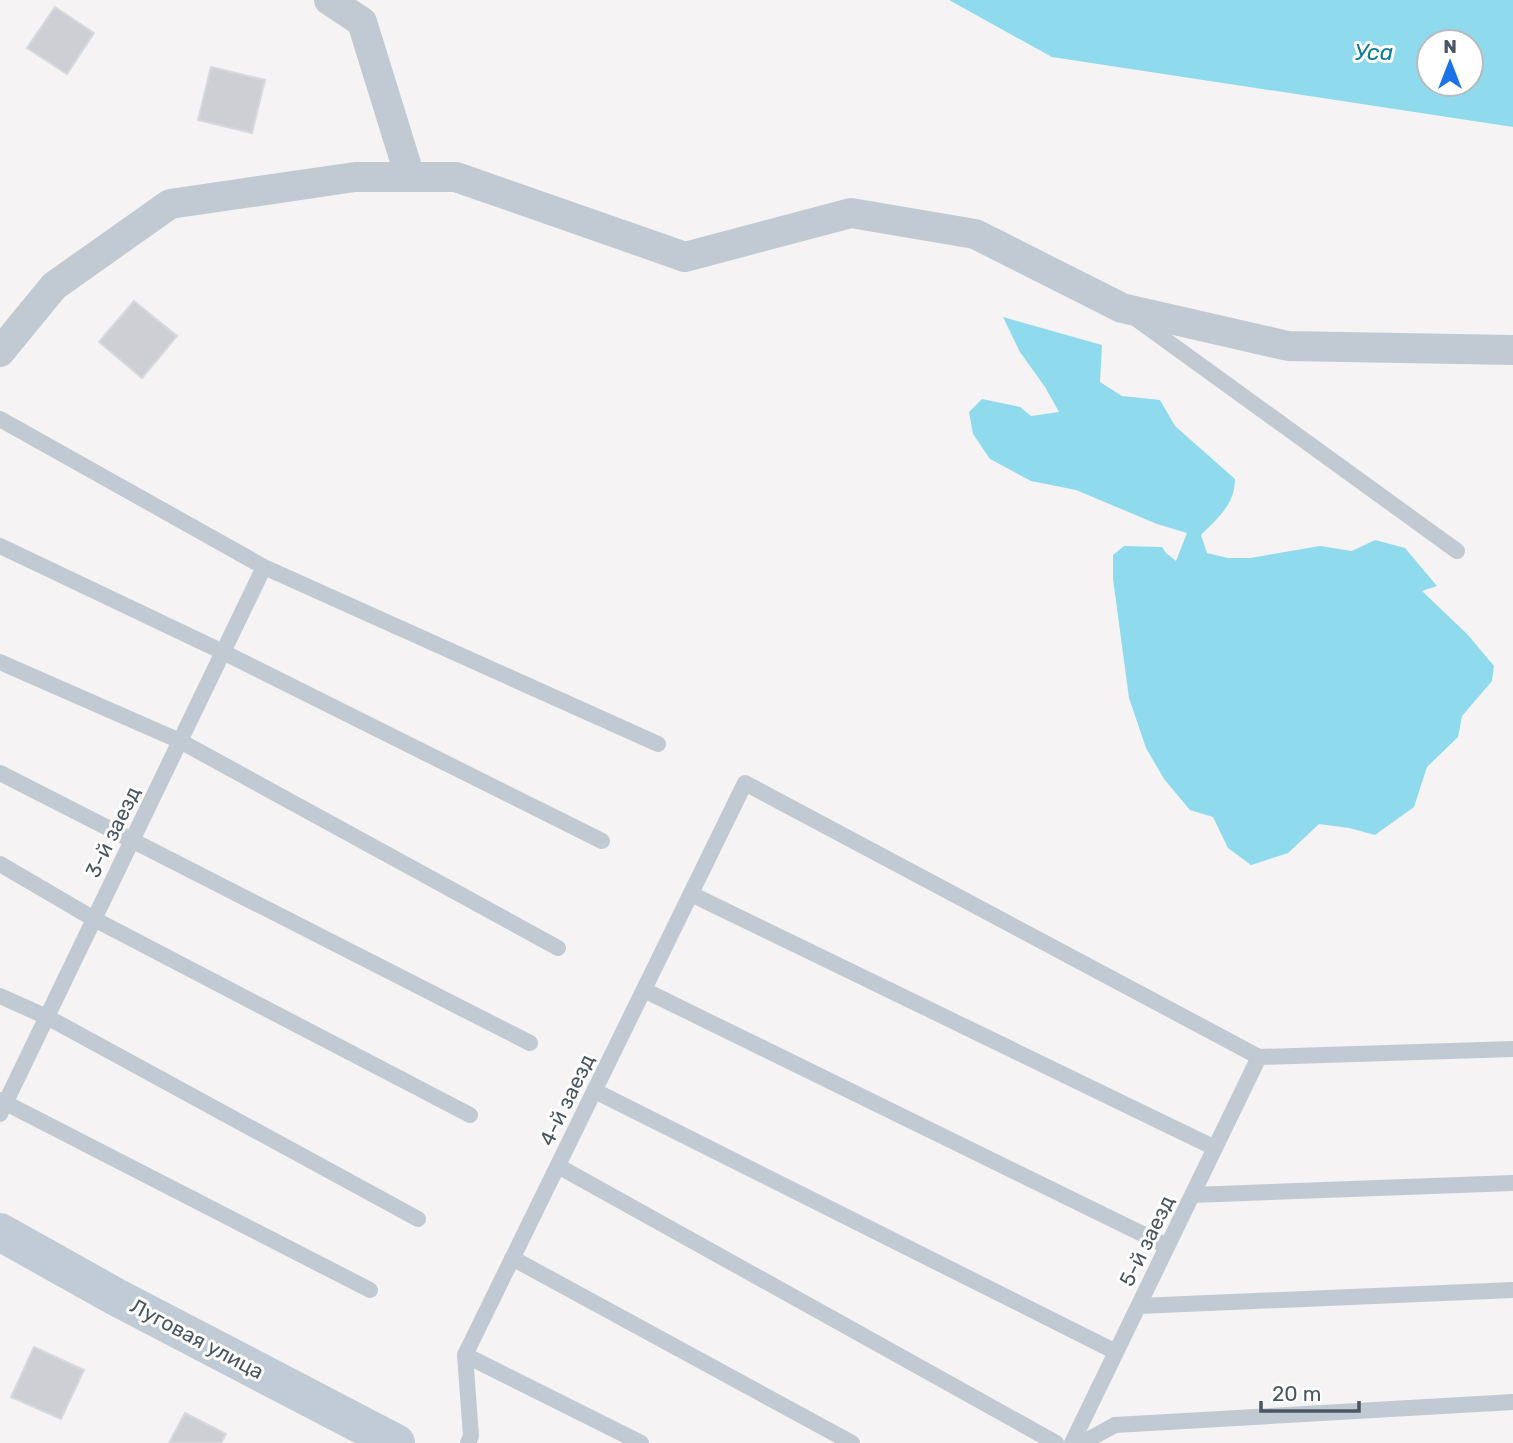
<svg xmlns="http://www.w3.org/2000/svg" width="1513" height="1443" viewBox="0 0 1513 1443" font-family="Rubik,sans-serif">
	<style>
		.water { fill: #90daee; fill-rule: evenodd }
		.building { fill: #cdcfd5; stroke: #d7d9de; stroke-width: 2 }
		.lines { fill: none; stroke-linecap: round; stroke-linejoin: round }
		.lane { stroke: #c1cad2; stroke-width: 16 }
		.street { stroke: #c1cad2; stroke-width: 30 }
		.secondary { stroke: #c1cbd6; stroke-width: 38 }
		.labels { text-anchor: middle; stroke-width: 6; stroke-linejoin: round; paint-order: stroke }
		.street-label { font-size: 21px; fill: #4a5661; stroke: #fff }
		.water-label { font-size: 23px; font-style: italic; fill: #0c7c9b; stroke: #fff }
	</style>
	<rect width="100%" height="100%" fill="#f5f3f3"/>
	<path class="water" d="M949,0H1513V127L1052,57ZM1471,42V84H1429V42Z
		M1003,317L1102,345L1100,382L1122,396L1160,400L1175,426L1235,479C1235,504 1218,518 1201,535L1207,553L1228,558H1250L1320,546L1352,551L1375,540L1405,548L1437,586L1422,591L1467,634L1494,666L1492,681L1462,716L1458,737L1427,767L1414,807L1375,835L1349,828L1319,824L1288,853L1251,865L1228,848L1213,817L1190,810L1164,779L1146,748L1129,698L1113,579V555L1124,546L1162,547L1166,553L1176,561L1187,533L1157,524L1076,490L1031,481L990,459L973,434L969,412L982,399L1020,407L1031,416L1059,412L1045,387L1020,352Z"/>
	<path class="building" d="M55,7L94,33L67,74L27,48Z
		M211,67L265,80L252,133L198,120Z
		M134,301L177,336L142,378L99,342Z
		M34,1347L84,1370L61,1419L11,1397Z
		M185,1413L226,1434L221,1443H169Z"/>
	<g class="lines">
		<path class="lane" d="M1135,318L1457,551
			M0,419L264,567L658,744
			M0,546L223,652L602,841
			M0,662L180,741L558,948
			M0,773L530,1043
			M0,864L94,919L470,1115
			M691,894L1215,1148
			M644,990L1167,1246
			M0,996L47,1017L418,1219
			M595,1091L1116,1352
			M0,1100L370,1290
			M0,1114L264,567
			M558,1166L1056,1443
			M1192,1195L1513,1183
			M512,1258L852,1443
			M1139,1306L1513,1290
			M465,1355L641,1443
			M468,1443L471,1436L465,1355L745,783L1259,1057L1513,1049
			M1072,1443L1259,1057
			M1082,1443L1115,1425L1513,1402"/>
		<path class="street" d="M329,0L362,22L410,177
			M0,352L54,286L170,204L355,177H456L685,257L851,213L975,234L1122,308L1288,346L1513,350"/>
		<path class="secondary" d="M0,1232L116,1297L396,1443"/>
	</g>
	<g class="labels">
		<g class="street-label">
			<text transform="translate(113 832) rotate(-64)" y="7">3-й заезд</text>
			<text transform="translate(567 1100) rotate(-64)" y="7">4-й заезд</text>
			<text transform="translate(1147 1241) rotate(-64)" y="7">5-й заезд</text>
			<text transform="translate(197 1339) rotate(28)" y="7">Луговая улица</text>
		</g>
		<g class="water-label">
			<text x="1374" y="60">Уса</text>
		</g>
	</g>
	<g transform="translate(1450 63)"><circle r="33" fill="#ffffff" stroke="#b7bbc0" stroke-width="2"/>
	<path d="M0-5L12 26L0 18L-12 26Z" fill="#1a73e8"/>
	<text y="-10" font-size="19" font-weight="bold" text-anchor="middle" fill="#4a5661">N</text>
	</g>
	<path d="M1261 1401v10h98v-10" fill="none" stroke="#4a5661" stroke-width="3.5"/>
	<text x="1272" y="1401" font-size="21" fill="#4a5661" stroke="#ffffff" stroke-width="5" paint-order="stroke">20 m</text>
</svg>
